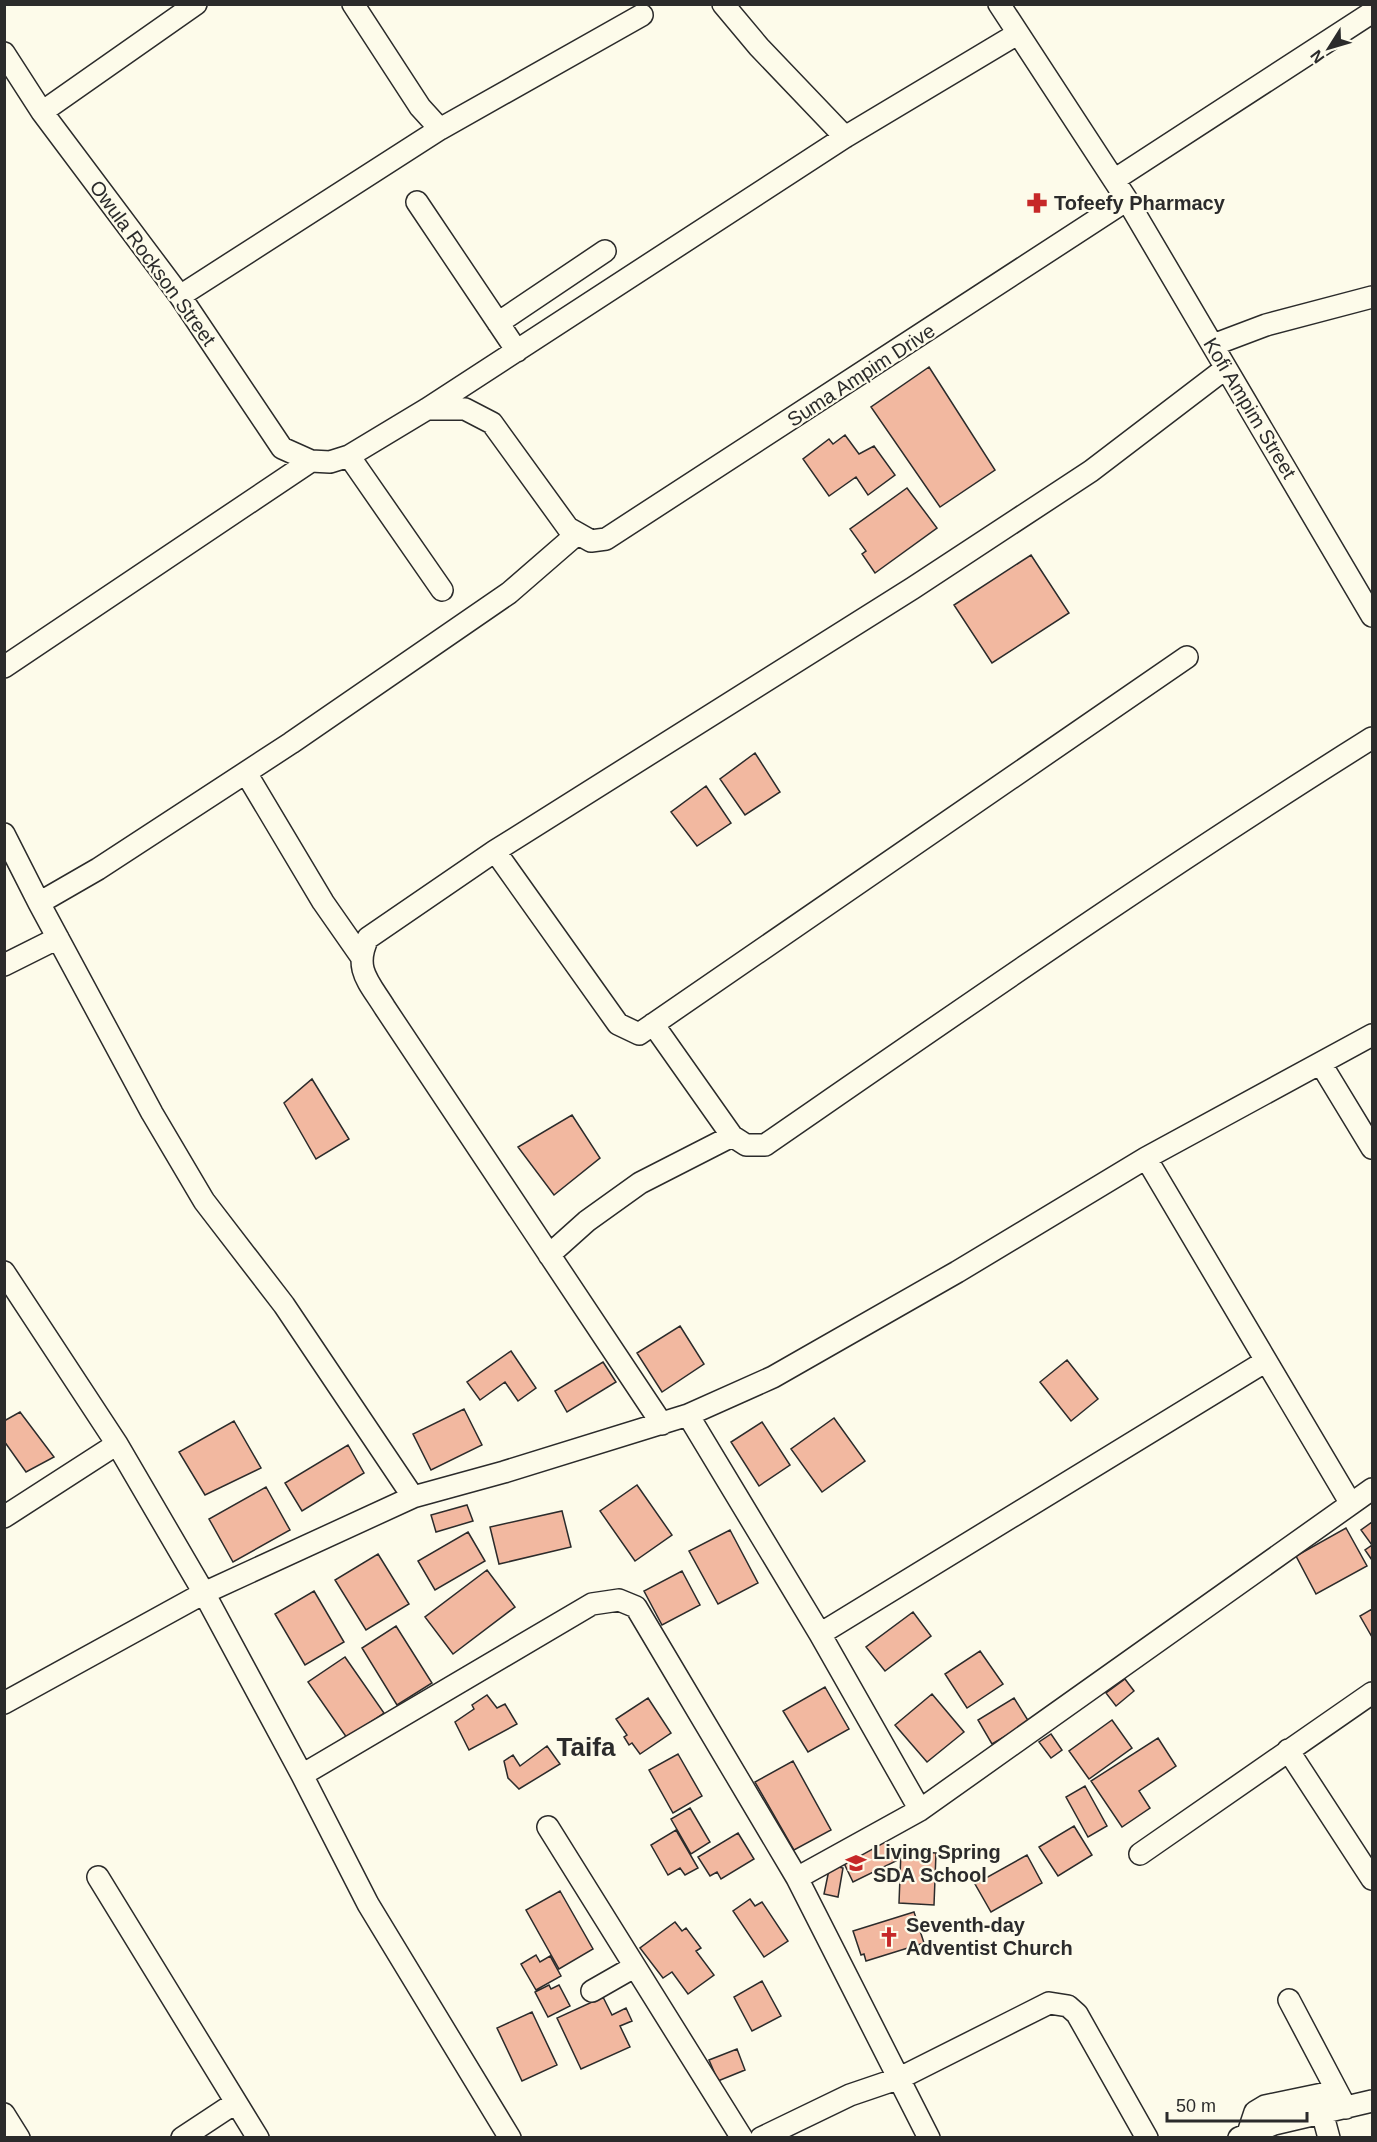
<svg xmlns="http://www.w3.org/2000/svg" width="1377" height="2142" viewBox="0 0 1377 2142" font-family="Helvetica,sans-serif">
	<style>
		.building { fill: #f2b8a0; stroke: #2b2b2b; stroke-width: 1.5 }
		.lines { fill: none; stroke-linecap: round; stroke-linejoin: round }
		.minor-casing { stroke: #2b2b2b; stroke-width: 24 }
		.minor { stroke: #fdfbea; stroke-width: 21 }
		.labels { text-anchor: middle; stroke-width: 4.5; stroke-linejoin: round; paint-order: stroke }
		.poi-label { font-size: 20px; font-weight: bold; fill: #2b2b2b; stroke: #fdfbea; text-anchor: start }
		.street-label { font-size: 20px; fill: #2b2b2b; stroke: #fdfbea }
		.district-label { font-size: 26px; font-weight: bold; fill: #2b2b2b; stroke: #fdfbea }
	</style>
	<rect width="100%" height="100%" fill="#fdfbea"/>
	<path class="building" d="M929,367L995,470L940,507L871,407Z
		M845,435L859,454L874,446L895,475L868,495L856,477L829,496L803,459L829,439L833,444Z
		M907,488L937,528L875,573L862,554L866,551L850,529Z
		M1031,555L1069,613L992,663L954,605Z
		M755,753L780,792L745,815L720,779Z
		M706,786L731,823L697,846L671,812Z
		M312,1079L349,1139L316,1159L284,1103Z
		M572,1115L600,1158L554,1195L518,1147Z
		M680,1326L704,1364L662,1392L637,1353Z
		M511,1351L536,1388L518,1401L505,1382L480,1400L467,1382Z
		M1067,1360L1098,1399L1071,1421L1040,1382Z
		M603,1362L616,1382L567,1412L555,1391Z
		M464,1409L482,1445L431,1470L413,1434Z
		M20,1412L54,1457L26,1472L4,1441V1421Z
		M834,1418L865,1461L822,1492L791,1449Z
		M234,1421L261,1468L205,1495L179,1452Z
		M762,1422L790,1465L759,1486L731,1442Z
		M348,1445L364,1473L302,1511L285,1483Z
		M637,1485L672,1535L635,1561L600,1511Z
		M266,1487L290,1530L233,1562L209,1519Z
		M467,1505L473,1521L436,1532L431,1515Z
		M562,1511L571,1547L499,1564L490,1527Z
		M1372,1522V1560L1365,1550L1372,1545L1361,1530Z
		M1346,1528L1367,1566L1316,1594L1296,1556Z
		M730,1530L758,1583L718,1604L689,1551Z
		M468,1532L485,1561L435,1590L418,1561Z
		M378,1554L409,1604L366,1630L335,1580Z
		M487,1570L515,1607L453,1654L425,1617Z
		M682,1571L700,1605L662,1625L644,1591Z
		M314,1591L344,1642L305,1665L275,1614Z
		M1372,1609V1637L1360,1616Z
		M913,1612L931,1636L885,1671L866,1647Z
		M396,1626L432,1683L397,1705L362,1648Z
		M980,1651L1003,1684L967,1708L945,1674Z
		M345,1657L384,1713L347,1738L308,1682Z
		M1125,1679L1134,1691L1116,1706L1106,1693Z
		M825,1687L849,1729L808,1752L783,1711Z
		M932,1694L964,1732L927,1762L895,1725Z
		M487,1695L497,1708L505,1704L517,1724L469,1750L455,1722L474,1709L472,1705Z
		M648,1698L671,1733L640,1754L632,1743L629,1745L624,1737L627,1735L616,1719Z
		M1014,1698L1029,1722L992,1744L978,1720Z
		M1112,1720L1132,1748L1089,1779L1069,1751Z
		M1051,1734L1062,1750L1051,1758L1039,1742Z
		M1158,1738L1176,1766L1139,1791L1150,1808L1122,1827L1091,1781Z
		M547,1746L560,1764L519,1789L508,1778L504,1761L513,1755L520,1766Z
		M678,1754L702,1796L673,1813L649,1770Z
		M793,1761L831,1830L794,1850L755,1782Z
		M1085,1786L1107,1826L1088,1837L1066,1797Z
		M690,1808L710,1842L691,1854L671,1819Z
		M1074,1826L1092,1855L1058,1876L1039,1847Z
		M676,1830L698,1868L685,1875L680,1868L668,1875L651,1845Z
		M738,1833L754,1859L721,1879L717,1872L710,1876L698,1857Z
		M885,1838L896,1861L853,1882L842,1859Z
		M901,1851L936,1853L934,1905L899,1903Z
		M1027,1855L1042,1883L991,1912L975,1884Z
		M830,1865L843,1868L838,1897L824,1894Z
		M560,1891L593,1949L559,1969L526,1910Z
		M750,1899L755,1906L762,1902L788,1941L764,1957L733,1911Z
		M914,1912L924,1943L866,1961L864,1954L861,1955L853,1931Z
		M675,1922L682,1931L686,1928L701,1948L696,1951L714,1975L688,1994L672,1972L663,1978L640,1948Z
		M536,1955L540,1962L550,1956L561,1976L536,1990L521,1964Z
		M762,1981L781,2016L752,2031L734,1997Z
		M549,1985L551,1989L559,1985L570,2006L548,2017L535,1992Z
		M603,1997L612,2015L626,2008L632,2021L620,2026L630,2047L581,2069L557,2018Z
		M532,2012L557,2065L522,2081L497,2028Z
		M737,2049L745,2070L718,2081L709,2060Z"/>
	<g class="lines">
		<g class="minor-casing">
			<path id="minor" d="M353,4L420,107L440,129
				M723,4L759,47L845,137
				M999,4L1127,200L1372,616
				M4,53L42,112L180,296L282,448L311,461
				M42,112L196,4
				M1114,180L1371,13
				M417,202L517,351
				M180,296L440,129L642,15
				M498,323L605,251
				M1213,345L1266,325L1372,297
				M428,409H465L492,423L568,528L591,541L606,539L1127,200
				M349,456L442,590
				M4,667L311,461L330,462L349,456L427,409L845,137L1017,34
				M246,773L323,902L360,955
				M4,834L39,903L152,1113L204,1201L284,1305L413,1497
				M495,851L618,1024L639,1034L1187,657
				M39,903L98,869L291,743L509,593L577,534
				M4,965L58,938
				M653,1024L732,1136L746,1145H765C965,1007 1166,867 1372,738
				M1321,1064L1372,1148
				M1146,1158L1351,1504
				M549,1255L587,1221L640,1183L732,1136
				M4,1272L117,1444L204,1593L302,1775L368,1904L510,2138
				M688,1415L820,1634L920,1810
				M662,1424L385,1008C369,982 353,969 368,938L495,851L913,588L1091,471L1226,368
				M4,1517L117,1444
				M820,1634L1266,1361
				M4,1703L204,1593L413,1497L504,1472L688,1415L773,1377L957,1272L1146,1158L1372,1035
				M1288,1750L1372,1879
				M302,1775L592,1604L619,1600L636,1607L797,1878L929,2138
				M548,1827L742,2138
				M1140,1854L1372,1693
				M98,1877L258,2138
				M797,1878L920,1810L1372,1489
				M592,1991L634,1967
				M1289,2000L1346,2108
				M1322,2112L1329,2138
				M4,2114L19,2138
				M1248,2133L1255,2112L1265,2106L1337,2091
				M182,2138L235,2103
				M761,2138L850,2095L900,2078L1049,2003L1068,2006L1077,2014L1147,2138
				M1239,2138L1274,2124L1372,2101"/>
		</g>
		<use href="#minor" class="minor"/>
	</g>
	<defs>
		<g id="pharmacy-bare" transform="scale(1.62)"><path d="M-2-6h4v4h4v4h-4v4h-4v-4h-4v-4h4Z" fill="#c62828" stroke="#fdfbea" stroke-width="2.5" paint-order="stroke"/></g>
		<g id="school-bare" transform="scale(1.62)"><path d="M0-5L7-2L0 1L-7-2ZM-4 1L0 2.5L4 1V4Q0 6-4 4Z" fill="#c62828" stroke="#fdfbea" stroke-width="2.5" paint-order="stroke"/></g>
		<g id="church-bare" transform="scale(1.62)"><path d="M-1.2-6h2.4v3.5h3.3v2.4h-3.3V6h-2.4V-.1h-3.3v-2.4h3.3Z" fill="#c62828" stroke="#fdfbea" stroke-width="2.5" paint-order="stroke"/></g>
	</defs>
	<g fill-rule="evenodd">
		<use href="#pharmacy-bare" x="1037" y="203"/>
		<use href="#school-bare" x="856" y="1863"/>
		<use href="#church-bare" x="889" y="1937"/>
	</g>
	<g class="labels">
		<g class="poi-label">
			<text x="1054" y="210">Tofeefy Pharmacy</text>
			<text x="873" y="1859">Living Spring<tspan x="873" dy="23">SDA School</tspan></text>
			<text x="906" y="1932">Seventh-day<tspan x="906" dy="23">Adventist Church</tspan></text>
		</g>
		<g class="street-label">
			<text transform="translate(153 263) rotate(54)" y="7">Owula Rockson Street</text>
			<text transform="translate(861 375) rotate(-33)" y="7">Suma Ampim Drive</text>
			<text transform="translate(1250 408) rotate(59)" y="7">Kofi Ampim Street</text>
		</g>
		<g class="district-label">
			<text x="586" y="1756">Taifa</text>
		</g>
	</g>
	<rect width="1377" height="2142" fill="none" stroke="#2b2b2b" stroke-width="12"/>
	<g transform="translate(1329 48) rotate(233)" stroke="#fdfbea" stroke-width="4.5" paint-order="stroke">
	<path d="M0-4.5L10 22L0 15L-10 22Z" fill="#2b2b2b"/>
	<text y="-9" font-size="16" font-weight="bold" text-anchor="middle" fill="#2b2b2b">N</text>
	</g>
	<path d="M1167 2112v9h140v-9" fill="none" stroke="#2b2b2b" stroke-width="3"/>
	<text x="1176" y="2112" font-size="18" fill="#2b2b2b" stroke="#fdfbea" stroke-width="4.5" paint-order="stroke">50 m</text>
</svg>
